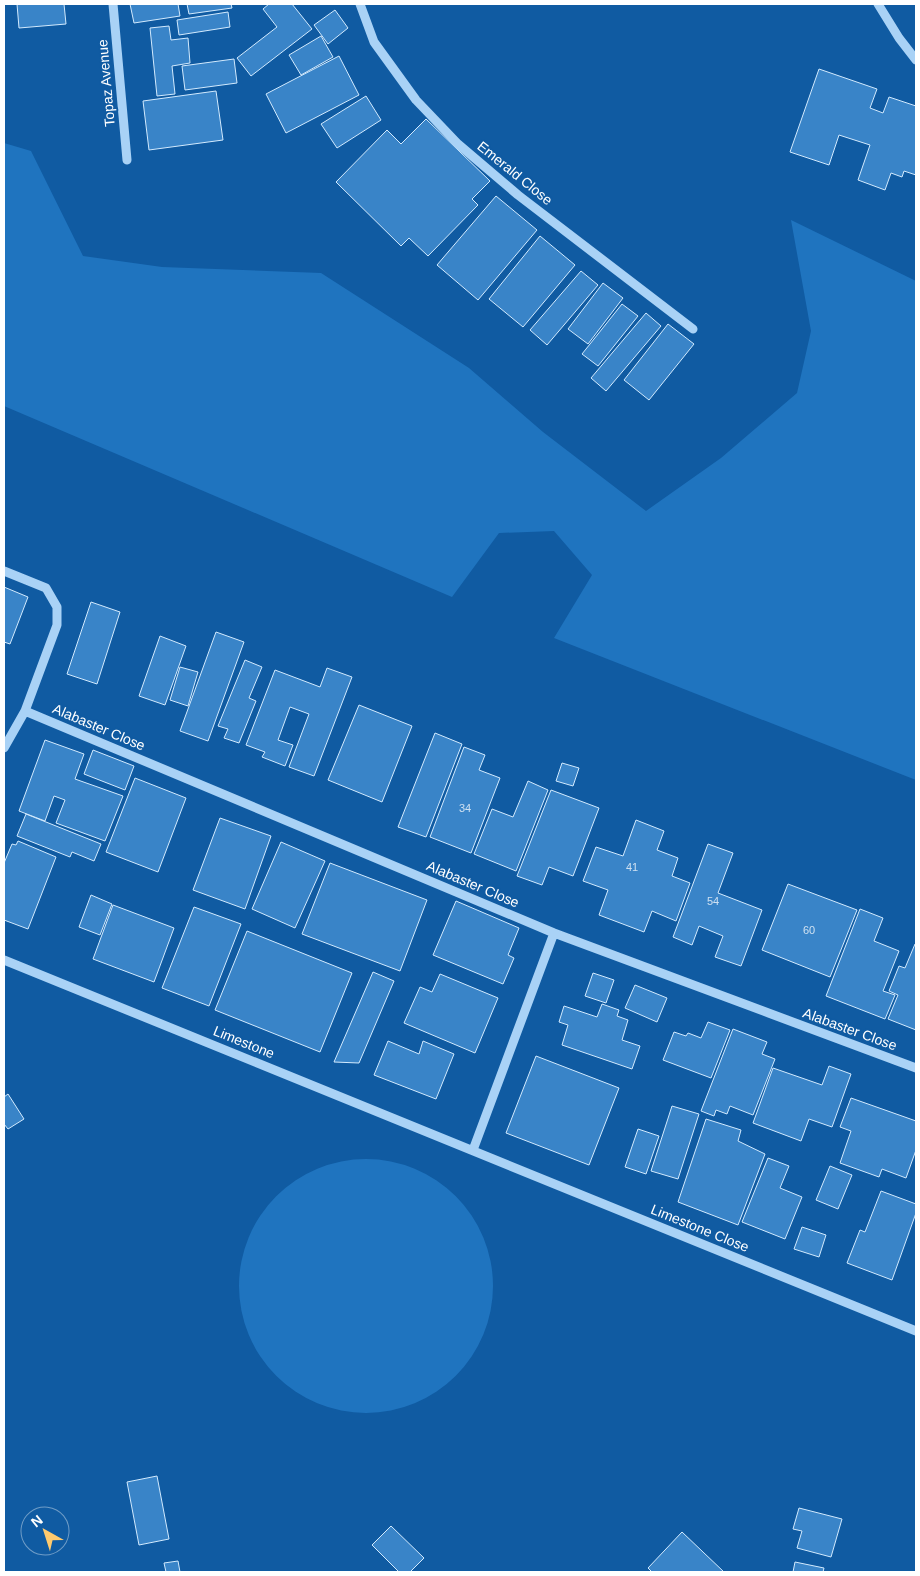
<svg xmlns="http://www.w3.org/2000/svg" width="920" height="1576" viewBox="0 0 920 1576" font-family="Arial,sans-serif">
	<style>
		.green { fill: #1f74bf }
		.building { fill: #3984c8; stroke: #d2eafe }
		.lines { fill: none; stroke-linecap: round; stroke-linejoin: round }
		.minor { stroke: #a9d2f6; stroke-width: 9 }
		.labels { text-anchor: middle; stroke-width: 4; stroke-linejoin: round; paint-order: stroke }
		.number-label { font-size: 11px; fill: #cee0f1 }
		.street-label { font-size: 14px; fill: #fff; stroke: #105ba2 }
	</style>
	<rect width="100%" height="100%" fill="#105ba2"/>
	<path class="green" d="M4,143L31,151L83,256L162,267L321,273L469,368L543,432L646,511L721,458L797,393L811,331L791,220L916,281V780L554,638L592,575L554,531L499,533L452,597L4,406Z
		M239 1286a127 127 0 1 1 254 0a127 127 0 1 1-254 0Z"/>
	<path class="building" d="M17,4H64L66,24L19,28Z
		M130,4H178L180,16L134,23Z
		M187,4H231L232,8L189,14Z
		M269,4H292L312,29L251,76L237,58L277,27L263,9Z
		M335,10L348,28L328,44L314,25Z
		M228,12L230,27L179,35L177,20Z
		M169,26L171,40L188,38L190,63L172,66L175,94L157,96L150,28Z
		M321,36L333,57L301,75L289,55Z
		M339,56L359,95L286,133L266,94Z
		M234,59L237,83L185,90L182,66Z
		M819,69L877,89L870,108L883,113L889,97L916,106V175L904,171L902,177L891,173L885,190L858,180L870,145L839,135L829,165L790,152Z
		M216,91L223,140L149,150L143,101Z
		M366,96L381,120L337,148L321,124Z
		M426,119L490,181L472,199L478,205L428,256L409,238L401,246L336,182L387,130L401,144Z
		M496,196L537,230L478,300L437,265Z
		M540,236L575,265L523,327L489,299Z
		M581,271L598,285L547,345L530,330Z
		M603,283L623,298L588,344L568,329Z
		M622,304L638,316L598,366L582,354Z
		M646,313L661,326L606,391L591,378Z
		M668,324L694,344L649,400L624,380Z
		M4,587L28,597L10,644L4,642Z
		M91,602L120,612L97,684L67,674Z
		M216,632L244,642L208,741L180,731Z
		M160,636L186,646L165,705L139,696Z
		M245,660L262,667L249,698L256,701L239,743L224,738L228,729L218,726Z
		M180,667L198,672L188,706L170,700Z
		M327,668L352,677L314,776L289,767L309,714L290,707L278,740L293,745L285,766L262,757L265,752L246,745L275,670L320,687Z
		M359,705L412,726L382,802L328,780Z
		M435,733L462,744L426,837L398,827Z
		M45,740L84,754L75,779L123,796L105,841L56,823L65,800L54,796L45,821L19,811Z
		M464,747L485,755L479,770L500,778L471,853L430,837Z
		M93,750L134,766L125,790L84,774Z
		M562,763L579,768L573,786L556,781Z
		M135,778L186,798L158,872L106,852Z
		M528,781L548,790L516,871L474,854L492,809L513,817Z
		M551,790L599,808L573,876L549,867L542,885L517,876Z
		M26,814L101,844L94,861L72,852L70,857L17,836Z
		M220,818L271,836L245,909L193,890Z
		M636,820L664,831L657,850L678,858L672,876L690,883L676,921L652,911L644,932L599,915L608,890L583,881L596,847L623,856Z
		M18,841L56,857L28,929L4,920V863L12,844L16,845Z
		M281,842L325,861L295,928L252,909Z
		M708,844L733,853L718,893L762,910L741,966L715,957L723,936L699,926L692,945L673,937Z
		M330,863L427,900L400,971L302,934Z
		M788,884L857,910L830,977L762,950Z
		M91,895L112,904L100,935L79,927Z
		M456,901L519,928L508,955L514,958L503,984L433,955Z
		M113,905L174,928L154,982L93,959Z
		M194,907L241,924L209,1006L162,988Z
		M860,909L883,918L874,941L899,951L883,991L895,995L885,1019L826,996Z
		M247,931L352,973L320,1052L215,1010Z
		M915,944H916V1030L888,1019L898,995L889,991L899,966L905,968Z
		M373,972L394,981L359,1063L334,1062Z
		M593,973L614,980L606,1003L585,996Z
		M440,974L498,998L475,1053L404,1023L420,987L432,992Z
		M635,985L667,998L657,1022L625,1008Z
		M602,1004L619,1010L617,1016L628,1020L622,1040L640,1046L632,1069L562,1045L568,1025L559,1022L564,1006L597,1017Z
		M708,1022L730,1030L711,1078L663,1060L674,1032L686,1036L688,1033L701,1038Z
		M733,1029L767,1042L762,1054L775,1059L753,1115L730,1106L727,1114L716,1110L714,1116L701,1111Z
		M388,1041L419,1054L423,1041L454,1054L436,1099L374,1075Z
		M536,1056L619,1088L589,1165L506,1133Z
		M829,1066L851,1074L832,1127L809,1119L801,1141L753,1123L773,1068L822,1085Z
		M8,1094L24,1119L8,1129L4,1124V1097Z
		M851,1098L916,1121V1150L906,1178L882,1169L879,1177L840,1163L851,1131L840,1127Z
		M672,1106L699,1114L678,1179L651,1171Z
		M706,1119L741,1130L738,1141L765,1154L738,1225L678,1202Z
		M638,1129L659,1136L646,1174L625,1167Z
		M768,1158L789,1166L780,1188L802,1197L785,1239L742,1222Z
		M830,1166L852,1175L838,1209L816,1200Z
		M881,1191L916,1204V1213L892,1280L847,1263L860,1230L865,1232Z
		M802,1227L826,1235L819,1257L794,1249Z
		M157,1476L169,1539L139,1545L127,1482Z
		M799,1508L842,1519L831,1557L797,1548L802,1531L793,1529Z
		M391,1526L424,1558L410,1572H399L372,1545Z
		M682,1532L724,1572H652L648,1568Z
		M178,1561L180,1572H166L164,1563Z
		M795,1562L824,1568L823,1572H793Z"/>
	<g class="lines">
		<path class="minor" d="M113,4L127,160
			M360,4L374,42L416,100L458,144L518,195L693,329
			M878,4L899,38L916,60
			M4,571L46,588L57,607V625L25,711L4,748
			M25,711L554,933L916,1068
			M4,960L916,1331
			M473,1150L554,933"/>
	</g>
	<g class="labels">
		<g class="number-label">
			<text x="465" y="812">34</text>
			<text x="632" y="871">41</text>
			<text x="713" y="905">54</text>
			<text x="809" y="934">60</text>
		</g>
		<g class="street-label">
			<text transform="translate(106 83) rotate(-95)" y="5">Topaz Avenue</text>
			<text transform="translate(515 173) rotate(39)" y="5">Emerald Close</text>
			<text transform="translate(99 727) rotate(23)" y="5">Alabaster Close</text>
			<text transform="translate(473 884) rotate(23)" y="5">Alabaster Close</text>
			<text transform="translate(850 1029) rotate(20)" y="5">Alabaster Close</text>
			<text transform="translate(244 1042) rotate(22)" y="5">Limestone</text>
			<text transform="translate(700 1228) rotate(22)" y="5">Limestone Close</text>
		</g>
	</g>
	<rect width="920" height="1576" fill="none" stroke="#ffffff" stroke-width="10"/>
	<g transform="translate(45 1531) rotate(321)"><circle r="24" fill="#105ba2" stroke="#709dc7"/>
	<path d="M0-4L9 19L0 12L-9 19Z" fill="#ffca6e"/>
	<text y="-8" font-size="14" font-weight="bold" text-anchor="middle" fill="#ffffff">N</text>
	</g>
</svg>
